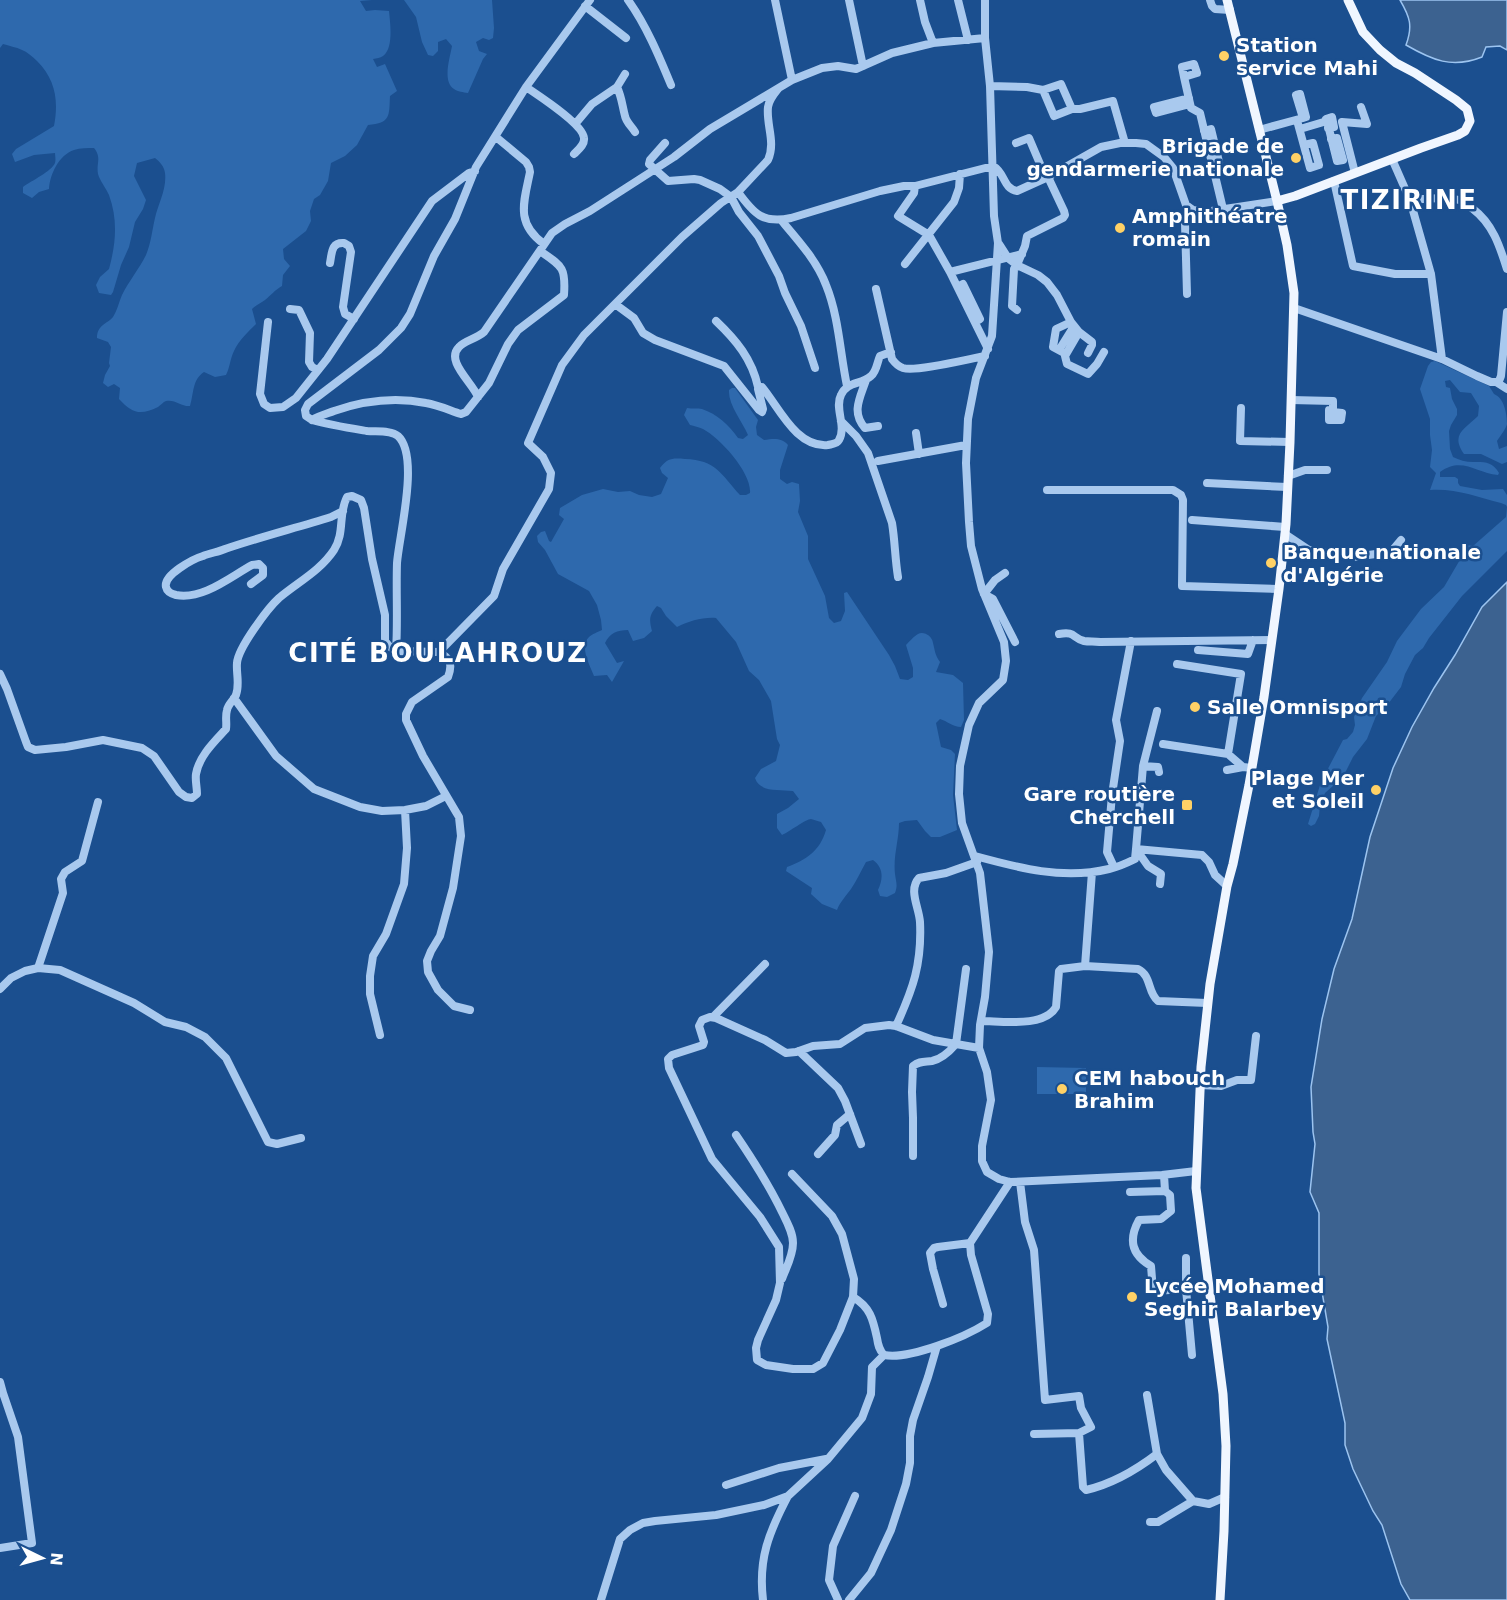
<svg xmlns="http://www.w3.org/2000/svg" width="1507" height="1600" viewBox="0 0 1507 1600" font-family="'DejaVu Sans',sans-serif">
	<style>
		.green { fill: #2e69ad }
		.water { fill: #3c6290; stroke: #9cc4f0; stroke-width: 1.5 }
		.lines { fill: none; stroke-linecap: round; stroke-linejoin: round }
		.minor { stroke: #a9c9ee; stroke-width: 8 }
		.major { stroke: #f0f6ff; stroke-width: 9 }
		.poi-dot { fill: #ffd166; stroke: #1b4f8f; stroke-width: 2 }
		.labels { text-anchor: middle; stroke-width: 5; stroke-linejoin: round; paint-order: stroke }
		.poi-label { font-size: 20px; font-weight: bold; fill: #fff; stroke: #1b4f8f; text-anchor: start }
		.district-label { font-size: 26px; font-weight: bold; letter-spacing: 1.5px; fill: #fff; stroke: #1b4f8f }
	</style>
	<rect width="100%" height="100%" fill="#1b4f8f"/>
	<path class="green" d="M0,0H372L360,1L366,11L375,10L389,11C390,22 394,48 383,56C380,58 377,58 373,59L377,67L385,64L397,91L390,96C389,116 391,123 368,125L357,145L345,156L331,163L328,181L320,195L314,199L310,211L311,221L306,231L283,249L284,259L290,266L283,275L282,286C275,290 271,295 265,300C261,303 256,305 252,309L256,324C248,332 239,340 234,351C230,359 230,367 226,375L215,377L204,372C192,380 194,393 190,406C182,407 175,399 166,401C163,402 161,405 158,407C140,416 132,413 119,399L120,388L114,384L108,387L103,383L105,375L110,366L109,363L111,347L108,342L97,338C97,325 107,324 113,317C117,311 119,302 122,295C129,281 139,269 146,255C151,243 152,231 155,218C158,204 167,189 165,173C164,166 160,162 155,158L137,163L134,176L146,200L143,209L135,222L129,247L121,265L113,292L111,295L99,293L96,285L100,277L109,269C116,243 118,220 109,195C106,188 100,181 98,174C96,163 102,158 94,148C88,148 80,148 74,150C59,155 50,174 49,189L39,192L32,198L23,193V187C31,181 52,171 55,163C56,160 55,155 55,153L34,155L15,162L12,154L16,149L54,126C59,100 55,79 37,61C32,56 27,52 22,50C16,47 9,46 3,44L0,48Z
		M404,0H492L494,28L493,38L489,40L483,38L476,42L479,51L487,54L483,59L468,93C463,92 458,92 454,89C442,81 450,58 452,46L446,39L438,42V51L433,56L428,55L422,42L416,17Z
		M1435,361L1489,386L1494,394C1504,398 1507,413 1507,424C1506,429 1500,436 1497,441L1499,449L1507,446V462L1502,464L1481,454H1464C1450,434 1465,429 1478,416L1479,406L1471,393L1460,392L1450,380L1445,381L1446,387L1450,388L1452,399L1457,409V415L1451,425L1449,431L1450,449L1453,457C1459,460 1466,462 1473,462C1484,462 1492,461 1499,473L1498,475C1476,473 1462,456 1440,472V477H1455L1458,479V483L1460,486L1482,490L1503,489L1507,495V551L1462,596L1429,638L1423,648L1415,655L1405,674L1401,687L1388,704L1376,716L1367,739L1353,757L1343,777L1325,793L1320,805L1319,816L1315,824L1311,826L1308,824L1321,782L1343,740L1347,739L1353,732L1355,725L1354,717L1362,698L1387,662L1397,641L1421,609L1444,587L1461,558V550L1466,545L1473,546L1506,517L1507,507L1506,505L1501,503C1478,497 1454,488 1430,490L1436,473L1430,467L1432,450L1430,435V419L1420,389L1428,366L1431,362Z
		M732,388H735L758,420L756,427L757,435L764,440C773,439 781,437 788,445L780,470V479L787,484L792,482L799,484L800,501L798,512L808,536V559L825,596L829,618L834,623L841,621L845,611L844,593L847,592L889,655L895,666L900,679L908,680L913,677V668L906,645C909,642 914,636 918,634C924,631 932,636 933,643C935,651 935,655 940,662L936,672L953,675L963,683L964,720L961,727C953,727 947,721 940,719L936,723L941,747L951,750L955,754L953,795L957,830L940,837H931L925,831L917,820L905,821L899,823C899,840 893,856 895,874C896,882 898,885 895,893L887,897L880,896L878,890C883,879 884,868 873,860L866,862C861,871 857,880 851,889C846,896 840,902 837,910L822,904L811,894L812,888L786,871L787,867C806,860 820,851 826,830L821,822C820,822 812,819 811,819C806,819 789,832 782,835L777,828V814L788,808L799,799L793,791C779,789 760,793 755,778L761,769L776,761L780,745L777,739L771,701L759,680L749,671L736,642L716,618C703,617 689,621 677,627L666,616L661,608L657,606C649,615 649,620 652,631L644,638L633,641L628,630C617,630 610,633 605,643L617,663L624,661L612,682L607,675L594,676C590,665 579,647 589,637C592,634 598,632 602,630L601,620L597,605L589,591L558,574L545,550L538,542L537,536L541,532L545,531L549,541L551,542L564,519L559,515L560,508L582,495L603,489L618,492L630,491L639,495L652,497L661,494L668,478L662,473L660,468C668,458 672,458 685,459C716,460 721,474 740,495H746L750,493C752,473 720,438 703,429C699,427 694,426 690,425L684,415L687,408C692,409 698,408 702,409C717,414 729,425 738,438L743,439L748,435C742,421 728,405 729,390Z
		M1037,1067L1086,1068V1094H1037Z"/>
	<path class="water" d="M1400,0H1507V50L1500,46L1486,47L1482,57C1452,69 1432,60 1406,45C1413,26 1410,17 1400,0Z
		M1507,582V1600H1410L1401,1584L1382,1525L1373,1511L1353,1469L1345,1445V1423L1327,1339L1328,1327L1319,1274V1213L1310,1192L1315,1144L1313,1132L1311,1087L1322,1019L1334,969L1352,919L1370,837L1393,768L1412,727L1434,688L1455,655L1482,607Z"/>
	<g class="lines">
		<path class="minor" d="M628,0C646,25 659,56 671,85
			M775,0L792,80
			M849,0L863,66
			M920,0L925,22L933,43
			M958,0L968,40
			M985,0V38L990,86L994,216L998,243L992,336L976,378L968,419L966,463L969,522L971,546L982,589L1004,642L1006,661L1003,680L979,703L969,725L960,766L959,794L962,823L980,873L989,952L985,997L980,1025L979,1048L987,1072L991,1100L982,1146V1161L987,1172L999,1179L1010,1182L1162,1175L1196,1171
			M1210,0L1212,6L1215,9L1230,10
			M585,6L626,38
			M1184,77L1182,67L1194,64L1197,73L1184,77L1191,108L1200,113L1223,209
			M990,86L1027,87L1043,90L1054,116L1072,109L1061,84L1043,90
			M526,87C539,96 583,124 584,138C585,145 578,150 574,154
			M617,87L625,74
			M778,89C774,94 769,100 768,107C766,125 776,142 768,160L738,192C754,214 763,224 791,218L880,191L904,186H915L993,166C1005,172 1003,189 1017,191L1048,177L1101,147L1120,143H1136L1146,144L1164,157L1173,168L1186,205L1193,210L1205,212L1277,201
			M1189,98L1154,107L1156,113L1190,104
			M1072,109H1080L1113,101L1125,143
			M1327,121L1326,119L1332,117L1334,127L1328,128
			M576,123L592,104L617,87C622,98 622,105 625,116C626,122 632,127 635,132
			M1298,124L1310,168L1319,165L1313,143L1304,145
			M1300,129L1327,121L1337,161L1343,160L1337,138L1331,139
			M1259,130L1303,118L1296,95L1300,94L1306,117L1303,118
			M1204,131L1211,129L1219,162L1212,164
			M496,137L526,162L529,167L530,172C524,202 515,223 544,244
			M665,143L650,160L649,164L668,181L694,179L700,180L720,189L731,197L739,212L758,236L779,276L785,293L801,326L815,368
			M1016,143L1029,138L1046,178
			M1392,159L1410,200C1424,199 1449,196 1462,201C1466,203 1470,207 1473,209C1493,224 1500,247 1507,269
			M1355,173L1342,122L1367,124L1361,107
			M1048,177L1064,211L1065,215L1063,218L1027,236L1025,246L1017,265L1038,275L1047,282L1057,295L1071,322L1079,332L1092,342V345L1088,353
			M1334,181L1353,266L1395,274H1431
			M915,186L914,193L898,216L929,235L950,272L1022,254
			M1410,200L1431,274L1442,359
			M781,220C798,240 817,261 826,285C839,317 840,353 847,386
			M999,244L1008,258L1017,265L1014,269L1012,306L1017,310
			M330,263C332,253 331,242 344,243L349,246L351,252L343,307L345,314L354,319
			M905,264L954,202L959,188L960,174
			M950,272L988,349
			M958,287L963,284L980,319L975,322
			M876,289L892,359C895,363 897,366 903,368C916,372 968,359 985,356
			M1187,294L1185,223L1190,215L1200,213
			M615,304L634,318L643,333L655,340L724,366L759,410L762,412L763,409L758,389L759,387H762C779,407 796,448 828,445C832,444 837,444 839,440C847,426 834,408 841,395C847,381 861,385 871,376C877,371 877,362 880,356L891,352
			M1294,308L1442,359L1477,376L1491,382H1496L1507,389
			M290,309L299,310L300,312L310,333L309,362L312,367L318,370
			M716,321C736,340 752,359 758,387
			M268,322L260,394L264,404L270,408L283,407L296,398L327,359L432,201L469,173L475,171
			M1079,332L1065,356L1067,364L1088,374L1097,364L1104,352
			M1059,350L1074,326
			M1066,354L1053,347L1056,329L1071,322
			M866,380C860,398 851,412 865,428L878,426
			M1496,382L1499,381L1501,376L1507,312
			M478,397C472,382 445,361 459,347C464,341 476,339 484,332L552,233L565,224L590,211L674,157L710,129L792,80L822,68L838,66L856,69L892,53L933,43L985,38
			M1291,400L1333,401V410H1329V420H1341L1342,413L1333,412V410
			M1241,408L1240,441L1290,442
			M312,420C319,416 326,414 334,411C363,401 395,397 426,403C438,405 449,410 461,414L466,412L489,383L508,344L518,330L564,295C566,267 562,266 540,251
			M841,421L856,436L868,453L892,523C895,541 895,559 898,577
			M916,433L919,454
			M878,461L966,445
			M1288,476L1305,470H1327
			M1207,483L1287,487
			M1047,490H1173L1181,495L1183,500L1182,586L1279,589
			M1192,520L1285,527
			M1285,534L1309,550L1353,557L1391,552L1401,540
			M1005,573L995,580L984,594L993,599L1015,642
			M251,584L263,575V568L259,564L252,565C230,577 203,600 176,595C172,594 167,592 166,587C163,575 193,559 203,556C210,553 218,552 225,549C260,537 296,528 331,517L343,511
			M1059,634C1076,631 1072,638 1084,641C1089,642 1095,641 1100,642L1272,640
			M1198,650L1248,654L1253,640
			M396,651L439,652L494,596L503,569L549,489L551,473L543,457L528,443L562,365L584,335L682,237L721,203L738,192
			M439,652C450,658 453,664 448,677L412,702L406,714V720L423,756L456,812L459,817L461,836L453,888L440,936L431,951L427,961L428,972L438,990L454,1006L470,1010
			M0,674L7,689L26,742L28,747L35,750L66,747L103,740L142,748L154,756L179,792L186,797L192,798L197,794C197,787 195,780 196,774C199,756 215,741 226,729C227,722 225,717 227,710C228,704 234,700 236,695C240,684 236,673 237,663C238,648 268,608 279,598C298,582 320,571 334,550C345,533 338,514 347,497L352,496L361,500L364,508L372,559L385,615V641L389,646L396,651C398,622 396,592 397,563C399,536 420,456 398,436C391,430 376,432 367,431C349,428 330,425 312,420L306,416L305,410L308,404L379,350L401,328L410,314L434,256L455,219L476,167L526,87L590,0
			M234,698L276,756L314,789L360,807L382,811L405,810L426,806L446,796
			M1157,711L1143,766L1136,849L1148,866L1161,874L1160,884
			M1163,744L1228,754L1241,674L1177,664
			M1228,754L1243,767
			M1143,766L1158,767L1159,772
			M1227,770L1243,767L1252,768
			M1093,795H1112
			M975,856C1019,868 1063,880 1109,869C1118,867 1127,863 1135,859L1136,849L1202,855L1209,862L1215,875L1227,886
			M1114,867L1107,852L1112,795L1120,741L1116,720L1131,641
			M1085,966L1092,872
			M38,968L63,893L61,879L65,872L82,861L98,802
			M0,989L11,978L25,971L38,968L60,970L134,1003L165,1022L186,1027L205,1037L226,1058L268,1142L277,1144L301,1138
			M713,1017L765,964
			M981,1021C1001,1021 1044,1028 1056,1007L1059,971L1061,969L1085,966L1138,969C1152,976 1147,992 1158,1001L1207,1003
			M896,1026C913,989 922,964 920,922C919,907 908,890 919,878L946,873L977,862
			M380,1035L370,994V976L373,956L386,934L404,884L407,848L405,810
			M799,1051L838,1088L845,1101L861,1144
			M1200,1085L1221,1086L1237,1080H1251L1256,1036
			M736,1135C753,1160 769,1185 782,1212C787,1222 793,1233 793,1243C793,1256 786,1268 782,1279
			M818,1154L835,1135L837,1125L850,1114
			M913,1156V1118L912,1092L913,1066C919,1061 924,1062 932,1061C942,1059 950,1051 956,1044L966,969
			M792,1174L832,1216L842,1234L854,1279L853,1297L840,1330L823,1363L813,1369H793L766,1365L757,1360L756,1348L758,1340L776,1300L780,1283L779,1247L760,1217L712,1159L669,1068L668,1059L672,1055L703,1045L704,1042L699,1026L702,1020L710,1017L716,1018L765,1040L786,1053L796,1052L813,1046L840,1044L865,1028L889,1025L896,1026L933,1040L979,1048
			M1020,1182L1025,1222L1034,1250L1045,1400L1079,1396L1081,1408L1091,1427L1079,1433L1034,1434
			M1165,1191L1170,1195L1171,1211L1161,1219L1139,1220C1128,1240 1132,1255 1151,1266L1153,1291L1186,1289L1192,1355
			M1130,1192L1165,1191L1164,1175
			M1186,1289V1258
			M853,1297C870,1307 873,1319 877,1338C878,1345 879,1350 884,1355C909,1360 965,1337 987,1323L988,1314L971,1255L970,1243L1010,1182
			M943,1304L933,1269L930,1253L934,1248L938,1247L970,1243
			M0,1382L3,1393L18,1437L32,1543L0,1548
			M1147,1395L1157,1454L1166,1470L1193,1501L1209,1504L1225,1497
			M1079,1433L1083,1487L1086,1490C1112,1484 1136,1470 1157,1454
			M726,1485L779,1468L826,1459
			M1150,1522H1158L1193,1501
			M601,1600L620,1539L630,1530L643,1523L655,1521L716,1515L764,1505L788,1496L828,1459L862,1418L871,1394L872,1367L884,1355
			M763,1600C758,1559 769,1532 788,1496
			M838,1600L829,1580L833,1546L855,1496
			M849,1600L871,1573L891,1530L906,1484L910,1463V1436L913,1420L928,1377L937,1346"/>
		<path class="major" d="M1277,201L1295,196L1421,148L1458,135L1465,131L1470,121L1467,109L1456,100L1415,73L1396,63L1380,50L1363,32L1348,0
			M1220,1600L1224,1531L1226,1446L1223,1394L1196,1188L1201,1067L1210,984L1227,886L1233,864L1249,785L1264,697L1279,589L1286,524L1290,442L1294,293L1287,245L1277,201L1227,0"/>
	</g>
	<g class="poi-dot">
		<circle cx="1224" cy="56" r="6"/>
		<circle cx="1296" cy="158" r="6"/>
		<circle cx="1120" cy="228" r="6"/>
		<circle cx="1271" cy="563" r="6"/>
		<circle cx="1195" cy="707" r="6"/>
		<circle cx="1376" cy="790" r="6"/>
		<rect x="1181" y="799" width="12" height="12" rx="3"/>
		<circle cx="1062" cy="1089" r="6"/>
		<circle cx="1132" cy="1297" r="6"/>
	</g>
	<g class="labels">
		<g class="poi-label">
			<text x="1236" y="52">Station<tspan x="1236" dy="23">service Mahi</tspan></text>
			<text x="1284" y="153" text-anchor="end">Brigade de<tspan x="1284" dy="23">gendarmerie nationale</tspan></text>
			<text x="1132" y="223">Amphithéatre<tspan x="1132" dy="23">romain</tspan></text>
			<text x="1283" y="559">Banque nationale<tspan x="1283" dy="23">d'Algérie</tspan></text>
			<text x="1207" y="714">Salle Omnisport</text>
			<text x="1364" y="785" text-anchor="end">Plage Mer<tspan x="1364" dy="23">et Soleil</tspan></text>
			<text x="1175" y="801" text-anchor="end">Gare routière<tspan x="1175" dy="23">Cherchell</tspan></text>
			<text x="1074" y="1085">CEM habouch<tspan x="1074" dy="23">Brahim</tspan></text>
			<text x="1144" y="1293">Lycée Mohamed<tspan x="1144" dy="23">Seghir Balarbey</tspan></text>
		</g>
		<g class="district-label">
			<text x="1409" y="209">TIZIRINE</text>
			<text x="438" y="662">CITÉ BOULAHROUZ</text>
		</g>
	</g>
	<g transform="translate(42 1558) rotate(95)" stroke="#1b4f8f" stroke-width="4.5" paint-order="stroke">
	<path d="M0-4.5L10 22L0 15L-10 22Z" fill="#ffffff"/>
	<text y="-9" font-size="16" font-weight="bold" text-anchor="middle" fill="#ffffff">N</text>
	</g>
</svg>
